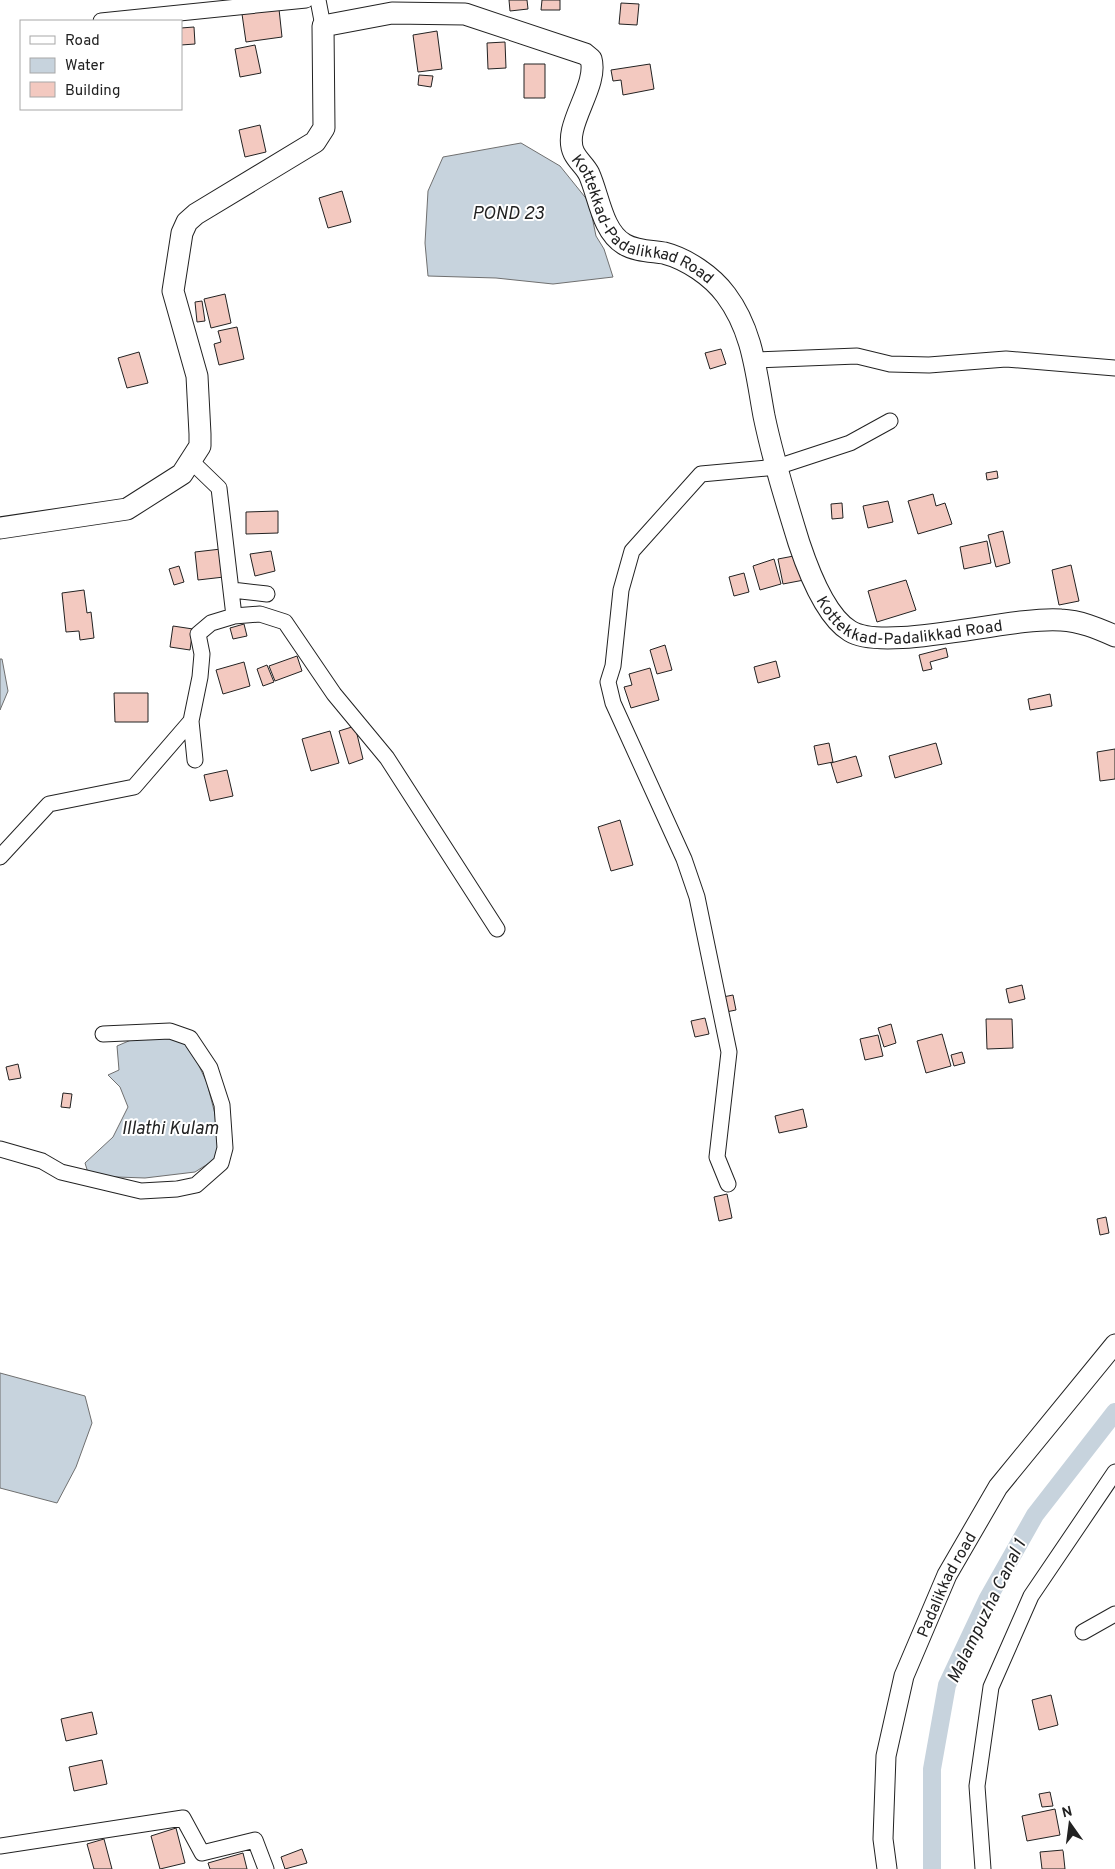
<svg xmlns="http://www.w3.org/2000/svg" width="1115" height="1869" viewBox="0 0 1115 1869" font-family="Overpass,sans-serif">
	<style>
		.water { fill: #c7d3dd; stroke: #6f6f6f }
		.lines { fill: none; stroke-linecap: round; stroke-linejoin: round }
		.canal { stroke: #c7d3dd; stroke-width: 18 }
		.building { fill: #f3c9c0; stroke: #222 }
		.minor-casing { stroke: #222; stroke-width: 17 }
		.tertiary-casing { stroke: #222; stroke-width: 21 }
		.secondary-casing { stroke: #222; stroke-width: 23 }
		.minor { stroke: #fff; stroke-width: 15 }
		.tertiary { stroke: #fff; stroke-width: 19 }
		.secondary { stroke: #fff; stroke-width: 21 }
		.labels { text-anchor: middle; stroke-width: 4; stroke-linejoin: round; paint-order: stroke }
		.street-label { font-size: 16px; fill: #222; stroke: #fff }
		.water-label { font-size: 18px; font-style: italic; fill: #222; stroke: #fff }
	</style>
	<rect width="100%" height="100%" fill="#fff"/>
	<path class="water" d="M521,143L560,166L589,202L596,236L604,249L613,277L553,284L496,278L428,276L425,243L428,191L443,157Z
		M0,659H2L8,691L0,710Z
		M154,1038L187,1040L207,1083L225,1153L195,1172L145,1178L89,1176L85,1163L113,1137L128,1107L120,1087L108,1075L119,1070L117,1046L131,1040Z
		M0,1373L85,1396L92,1423L76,1467L57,1503L0,1488Z"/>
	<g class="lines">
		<path class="canal" d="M932,1869V1769L947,1685L987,1600L1035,1515L1115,1412"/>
	</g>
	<path class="building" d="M509,0H527L528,9L510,11Z
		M542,0H560V10H541Z
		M621,3L639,4L637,25L619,24Z
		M279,9L282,37L246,42L242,14Z
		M194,27L195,44L181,45V28Z
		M437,31L442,69L418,72L413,35Z
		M505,42L506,68L488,69L487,43Z
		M255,45L261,73L240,77L235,49Z
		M524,64H545V98H524Z
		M650,64L654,89L623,95L621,80L613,81L611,70Z
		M419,75L433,76L431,87L418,85Z
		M260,125L266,152L245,157L239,130Z
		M342,191L351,222L328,228L319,198Z
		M225,294L231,323L211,328L204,299Z
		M202,301L205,321L197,322L195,302Z
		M237,327L244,359L219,365L214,344L221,342L218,331Z
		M721,349L726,364L710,369L705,353Z
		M139,352L148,383L127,388L118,358Z
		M997,471L998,478L987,480L986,473Z
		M933,494L936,506L945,503L952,524L918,534L908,501Z
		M888,501L893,522L868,528L863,506Z
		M842,503L843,518L832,519L831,504Z
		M278,511V533L246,534V512Z
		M1003,531L1010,563L996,567L988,535Z
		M987,541L991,563L964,569L960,547Z
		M221,549L224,577L198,580L195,552Z
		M271,551L275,571L255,576L250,554Z
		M799,555L804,580L783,584L778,559Z
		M774,559L781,584L760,590L753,566Z
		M1071,565L1079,601L1059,605L1052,570Z
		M179,566L184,582L174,585L169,569Z
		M744,573L749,592L734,596L729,577Z
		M906,580L916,610L877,622L868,591Z
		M84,590L87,613L91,612L94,638L80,640L79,631L66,632L62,593Z
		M244,624L247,636L233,639L230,628Z
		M173,626L193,629L190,650L170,647Z
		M665,645L672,670L657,674L650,650Z
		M946,648L948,657L930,662L932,669L923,671L919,655Z
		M297,656L302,671L275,681L269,666Z
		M776,661L780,677L758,683L754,667Z
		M244,662L250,686L223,694L216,670Z
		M267,665L274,682L263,686L257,669Z
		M650,668L659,700L631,708L624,687L632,685L629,674Z
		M114,693H148V722H115Z
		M1050,694L1052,706L1030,710L1028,699Z
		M355,726L363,759L349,764L339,731Z
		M330,731L339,763L311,771L302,739Z
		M829,743L833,762L818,765L814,746Z
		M936,743L942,764L895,778L889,756Z
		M1115,749V779L1100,781L1097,752Z
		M856,756L862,776L837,783L831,763Z
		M227,770L233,796L210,801L204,775Z
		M620,820L633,865L611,871L598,827Z
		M1022,985L1025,999L1009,1003L1006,989Z
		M733,995L736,1010L726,1012L723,997Z
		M705,1018L709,1034L695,1037L691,1021Z
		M986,1019H1012L1013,1048L987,1049Z
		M891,1024L896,1043L884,1047L878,1028Z
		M942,1034L951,1066L926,1073L917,1041Z
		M878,1035L883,1056L865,1060L860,1039Z
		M962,1052L965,1063L954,1066L951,1055Z
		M18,1064L21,1078L9,1080L6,1067Z
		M63,1093L72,1094L70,1108L61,1107Z
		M803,1109L807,1127L779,1133L775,1116Z
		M727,1194L732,1218L719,1221L714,1197Z
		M1106,1217L1109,1233L1100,1235L1097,1219Z
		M1051,1695L1058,1725L1039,1730L1032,1700Z
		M92,1712L97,1734L66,1741L61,1719Z
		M102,1760L107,1784L74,1791L69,1767Z
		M1050,1792L1053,1806L1042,1807L1039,1794Z
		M1055,1809L1060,1835L1027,1841L1022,1816Z
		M176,1828L185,1863L160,1869L151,1836Z
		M104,1839L112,1869H94L87,1844Z
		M302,1849L307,1863L285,1869L281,1857Z
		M1063,1850L1065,1869H1042L1040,1852Z
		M243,1853L247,1869H210L208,1863Z"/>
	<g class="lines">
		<g class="minor-casing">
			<path id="minor" d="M318,0L323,26
				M101,21L306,0
				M756,360L857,356L890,364L929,365L1006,359L1115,368
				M191,461L219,488L234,616
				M232,590L267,594
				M191,721L195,760
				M0,857L49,804L134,787L191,721L200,677L202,654L198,634L211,623L234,616L260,614L285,622L334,694L387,758L497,929
				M0,1149L42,1161L61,1172L141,1191L177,1189L196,1185L221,1163L225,1148L222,1105L210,1068L190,1038L170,1031L103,1034
				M728,1184L717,1157L729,1052L697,897L684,859L613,703L608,682L613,666L621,590L632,551L701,474L777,467L850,443L890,421
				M1083,1632L1115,1614
				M0,1846L183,1818L202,1853L255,1840L266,1869
				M983,1869L977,1786L991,1687L1031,1596L1115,1472"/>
		</g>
		<g class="tertiary-casing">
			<g id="tertiary">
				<path id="s1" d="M887,1869L883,1839L886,1756L904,1676L947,1575L998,1487L1115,1344"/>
			</g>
		</g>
		<g class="secondary-casing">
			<g id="secondary">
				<path id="s2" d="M0,528L127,509L182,474L200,446V434L197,376L173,291L182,233L187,222L196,214L315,142L324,128L323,26L392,13L465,14L585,54L591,59C599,87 561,127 574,153C578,161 585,166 589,174C599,196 602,231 624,244C635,251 651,251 664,253C687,259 712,276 726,295C753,331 756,373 764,416C773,459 786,501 799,543C808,570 825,616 850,631C885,653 1011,616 1061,620C1080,621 1097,628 1115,636"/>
			</g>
		</g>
		<use href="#minor" class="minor"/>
		<use href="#tertiary" class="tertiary"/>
		<use href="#secondary" class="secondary"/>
	</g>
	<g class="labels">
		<g class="street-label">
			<text dy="6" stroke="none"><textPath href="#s2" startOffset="1204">Kottekkad-Padalikkad Road</textPath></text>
			<text dy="6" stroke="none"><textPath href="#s2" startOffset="1742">Kottekkad-Padalikkad Road</textPath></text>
			<text dy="6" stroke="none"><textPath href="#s1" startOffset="296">Padalikkad road</textPath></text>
		</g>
		<g class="water-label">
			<text x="508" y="219">POND 23</text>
			<text x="170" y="1134">Illathi Kulam</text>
			<text transform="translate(986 1611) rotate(-64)" y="6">Malampuzha Canal 1</text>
		</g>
	</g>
	<rect x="20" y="20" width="162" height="90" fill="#ffffff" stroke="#a7a7a7"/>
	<rect x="30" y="36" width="25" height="8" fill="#ffffff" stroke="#a7a7a7"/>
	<text x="65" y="45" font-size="15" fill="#222222">Road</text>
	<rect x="30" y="58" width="25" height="15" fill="#c7d3dd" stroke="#a7a7a7"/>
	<text x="65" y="70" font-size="15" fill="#222222">Water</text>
	<rect x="30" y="82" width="25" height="15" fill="#f3c9c0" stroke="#a7a7a7"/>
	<text x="65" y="95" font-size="15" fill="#222222">Building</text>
	<g transform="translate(1070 1824) rotate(346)" stroke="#ffffff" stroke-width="4" paint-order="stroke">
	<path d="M0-4L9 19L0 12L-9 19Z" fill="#222222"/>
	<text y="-8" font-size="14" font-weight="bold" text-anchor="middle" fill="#222222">N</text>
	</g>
</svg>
